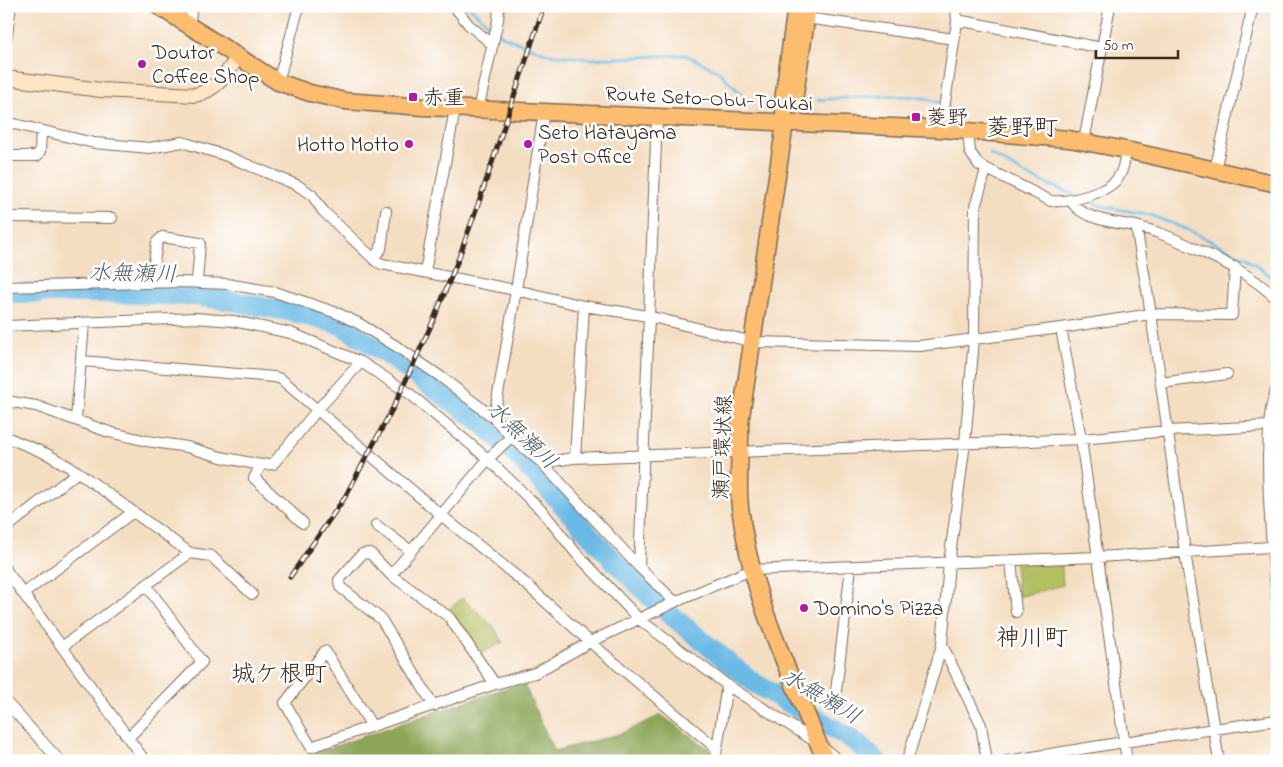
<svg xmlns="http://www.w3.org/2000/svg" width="1283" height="767" viewBox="0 0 1283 767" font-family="'Indie Flower','Klee One',sans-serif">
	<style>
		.green { fill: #b2c062; stroke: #767540 }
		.forest { fill: #8da658; stroke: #64683b }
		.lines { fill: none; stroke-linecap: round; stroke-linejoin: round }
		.stream { stroke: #6bbae5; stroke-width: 3 }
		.river { stroke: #6bbae5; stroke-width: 20 }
		.street-casing { stroke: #7c6957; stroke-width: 12 }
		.secondary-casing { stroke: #7c6957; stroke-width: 16 }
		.primary-casing { stroke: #7c6957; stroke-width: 19 }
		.street { stroke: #fff; stroke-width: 10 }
		.secondary { stroke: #fee5c5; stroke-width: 14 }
		.primary { stroke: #fcbd6f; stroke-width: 16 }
		.rail-casing { stroke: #3b2a1e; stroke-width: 5 }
		.rail { stroke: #fff; stroke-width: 3; stroke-dasharray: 9; stroke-linecap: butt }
		.poi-dot { fill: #b5179e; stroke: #fff; stroke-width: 2 }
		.labels { text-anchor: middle; stroke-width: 5; stroke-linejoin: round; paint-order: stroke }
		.poi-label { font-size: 21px; fill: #3b2a1e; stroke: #fff; text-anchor: start }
		.street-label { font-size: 21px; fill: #3b2a1e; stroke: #fff }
		.water-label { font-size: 22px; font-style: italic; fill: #4c5c64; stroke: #fff }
		.quarter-label { font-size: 24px; fill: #3b2a1e; stroke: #fff }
	</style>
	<rect width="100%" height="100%" fill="#fff"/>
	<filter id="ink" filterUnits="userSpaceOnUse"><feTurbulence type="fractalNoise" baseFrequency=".02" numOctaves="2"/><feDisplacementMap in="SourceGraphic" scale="10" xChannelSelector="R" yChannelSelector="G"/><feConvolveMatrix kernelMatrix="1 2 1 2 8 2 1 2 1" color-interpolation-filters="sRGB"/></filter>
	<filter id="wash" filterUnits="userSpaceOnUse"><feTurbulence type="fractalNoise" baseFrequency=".0096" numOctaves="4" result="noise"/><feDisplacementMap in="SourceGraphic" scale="20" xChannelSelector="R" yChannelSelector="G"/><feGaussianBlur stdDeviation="1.12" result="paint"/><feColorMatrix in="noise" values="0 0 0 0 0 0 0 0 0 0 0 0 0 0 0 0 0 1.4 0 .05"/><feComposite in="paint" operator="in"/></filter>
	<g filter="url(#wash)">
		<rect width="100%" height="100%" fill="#f4dec2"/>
		<path class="green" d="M1061,561L1063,585L1018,597L1015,564Z
			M462,598L494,627L503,642L479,655L449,609Z"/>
		<path class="forest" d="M523,682L554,751L620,734L661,715L710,750L709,761H292Z"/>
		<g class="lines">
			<path class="stream" d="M468,6L494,29
				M499,33L504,37L548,54L590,59L686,55L718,71L741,94
				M818,100C844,98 921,90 941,104
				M946,108L961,119
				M990,154L1028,176L1077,196
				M1085,199L1101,206L1150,215L1186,229L1246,258L1277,281"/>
			<path class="river" d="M6,293H107L195,296L226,300L292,312L341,325L393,359L484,425L519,458L612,559L661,607L734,667L756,684L853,740L877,761"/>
		</g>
	</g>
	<g filter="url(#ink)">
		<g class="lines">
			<g class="street-casing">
				<path id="street" d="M454,6L469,25L493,45
					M806,18L954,39
					M957,20L1102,48
					M189,26L192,6
					M6,41L11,6
					M278,82L299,6
					M478,110L498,20L499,6
					M6,122L94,143L150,148L182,142L224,155L297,185L312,195L323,211L377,262L382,264L516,290L584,306L648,316L753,342L919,346L1061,328L1151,314L1232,315L1235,267
					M941,129L957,22L956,6
					M968,131L970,152L979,165L1051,201C1068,203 1110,193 1119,176C1124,169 1125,158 1126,150
					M1084,141L1110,6
					M6,156H37L40,151L41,131
					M1215,170L1253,6
					M1071,200C1079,219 1117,223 1136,226L1151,314L1185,552L1219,761
					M6,217L112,218
					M1136,226C1160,232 1177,240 1198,250C1227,263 1254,277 1277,299
					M373,258L381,249L386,211
					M425,272L455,109
					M151,283L157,242L162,237L200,243L197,282
					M6,287L180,282L227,284L275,292L337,313L358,323L396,346L441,377L494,418L511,437L542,463L639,567L675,602L751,570L1097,557L1271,547
					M6,326L195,318L233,321L291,333L361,362L410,394L488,459L543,512L575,552L640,620L727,685L819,744L839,761
					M1061,328L1081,439L1127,761
					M82,361L274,377L281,379L441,515L527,585L590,642L717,749
					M1161,383L1227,374
					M1277,388C1268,410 1269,434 1268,457C1268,505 1272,552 1277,600
					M6,401L36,406L109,432L147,441L187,447L221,457L261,465L273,464L318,409L361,362
					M494,418L516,290L544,112
					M76,419L84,323
					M6,437L47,454L78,472L190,553L63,646
					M575,458L584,306
					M542,463L573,458L1081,439L1168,431L1269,426
					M261,465L254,478L303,523
					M376,525L411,551
					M6,528L78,472
					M190,553L211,556L252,594
					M1011,560L1016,612
					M639,567L657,117
					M6,570L145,761
					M391,575L370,553L362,554L339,580L340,587L381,619L434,706
					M23,594L133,512
					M942,645L981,725L987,761
					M495,684L449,617L391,575L488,459L511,437
					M835,699L851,567
					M6,702L60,761
					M372,726L325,651L285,703L311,747L495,684L535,673L590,642L675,602
					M128,738L202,662L146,585
					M715,761L727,685
					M907,761L942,645L949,563L965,443L974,339L975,207L986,170
					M1007,761L1124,742L1277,720"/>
			</g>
			<g class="secondary-casing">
				<path id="secondary" d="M6,78L101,90L195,95C217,90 226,74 238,57"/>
			</g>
			<g class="primary-casing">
				<path id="primary" d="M158,6L278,82L310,93L345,101L423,107L941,129L1069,139L1126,150L1277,184
					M796,6L783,101L785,123L740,423C741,451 737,479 740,507C748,573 769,626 795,687C806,712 815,737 826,761
					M794,101L808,6"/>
			</g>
			<use href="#street" class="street"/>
			<use href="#secondary" class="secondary"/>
			<use href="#primary" class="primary"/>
			<g class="rail-casing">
				<path id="rail" d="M290,577L345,497L395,404L434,319L458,260L480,199L544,6"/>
			</g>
			<use href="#rail" class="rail"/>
		</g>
	</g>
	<g class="poi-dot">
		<circle cx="142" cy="64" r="5"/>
		<rect x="408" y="92" width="10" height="10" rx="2.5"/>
		<rect x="911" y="112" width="10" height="10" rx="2.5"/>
		<circle cx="409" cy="144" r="5"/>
		<circle cx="528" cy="144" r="5"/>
		<circle cx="804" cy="608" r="5"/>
	</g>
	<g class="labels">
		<g class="poi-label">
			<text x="152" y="59">Doutor<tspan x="152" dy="24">Coffee Shop</tspan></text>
			<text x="423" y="104">赤重</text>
			<text x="926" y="124">菱野</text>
			<text x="538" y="139">Seto Hatayama<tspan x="538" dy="24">Post Office</tspan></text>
			<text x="399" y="151" text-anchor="end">Hotto Motto</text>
			<text x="814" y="615">Domino's Pizza</text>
		</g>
		<g class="street-label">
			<text transform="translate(709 98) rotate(3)" y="7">Route Seto-Obu-Toukai</text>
			<text transform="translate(722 447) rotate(-88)" y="7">瀬戸環状線</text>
		</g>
		<g class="water-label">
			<text transform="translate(133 272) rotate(1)" y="8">水無瀬川</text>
			<text transform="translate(523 434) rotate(44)" y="8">水無瀬川</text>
			<text transform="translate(822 695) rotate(31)" y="8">水無瀬川</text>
		</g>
		<g class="quarter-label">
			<text x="1022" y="135">菱野町</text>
			<text x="1032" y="645">神川町</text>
			<text x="279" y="681">城ケ根町</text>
		</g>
	</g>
	<rect width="1283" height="767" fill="none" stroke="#fff" stroke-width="25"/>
	<path d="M1096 50v8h82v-8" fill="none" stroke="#3b2a1e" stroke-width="2.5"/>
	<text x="1103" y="50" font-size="15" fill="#3b2a1e" stroke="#ffffff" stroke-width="4" paint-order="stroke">50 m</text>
</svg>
